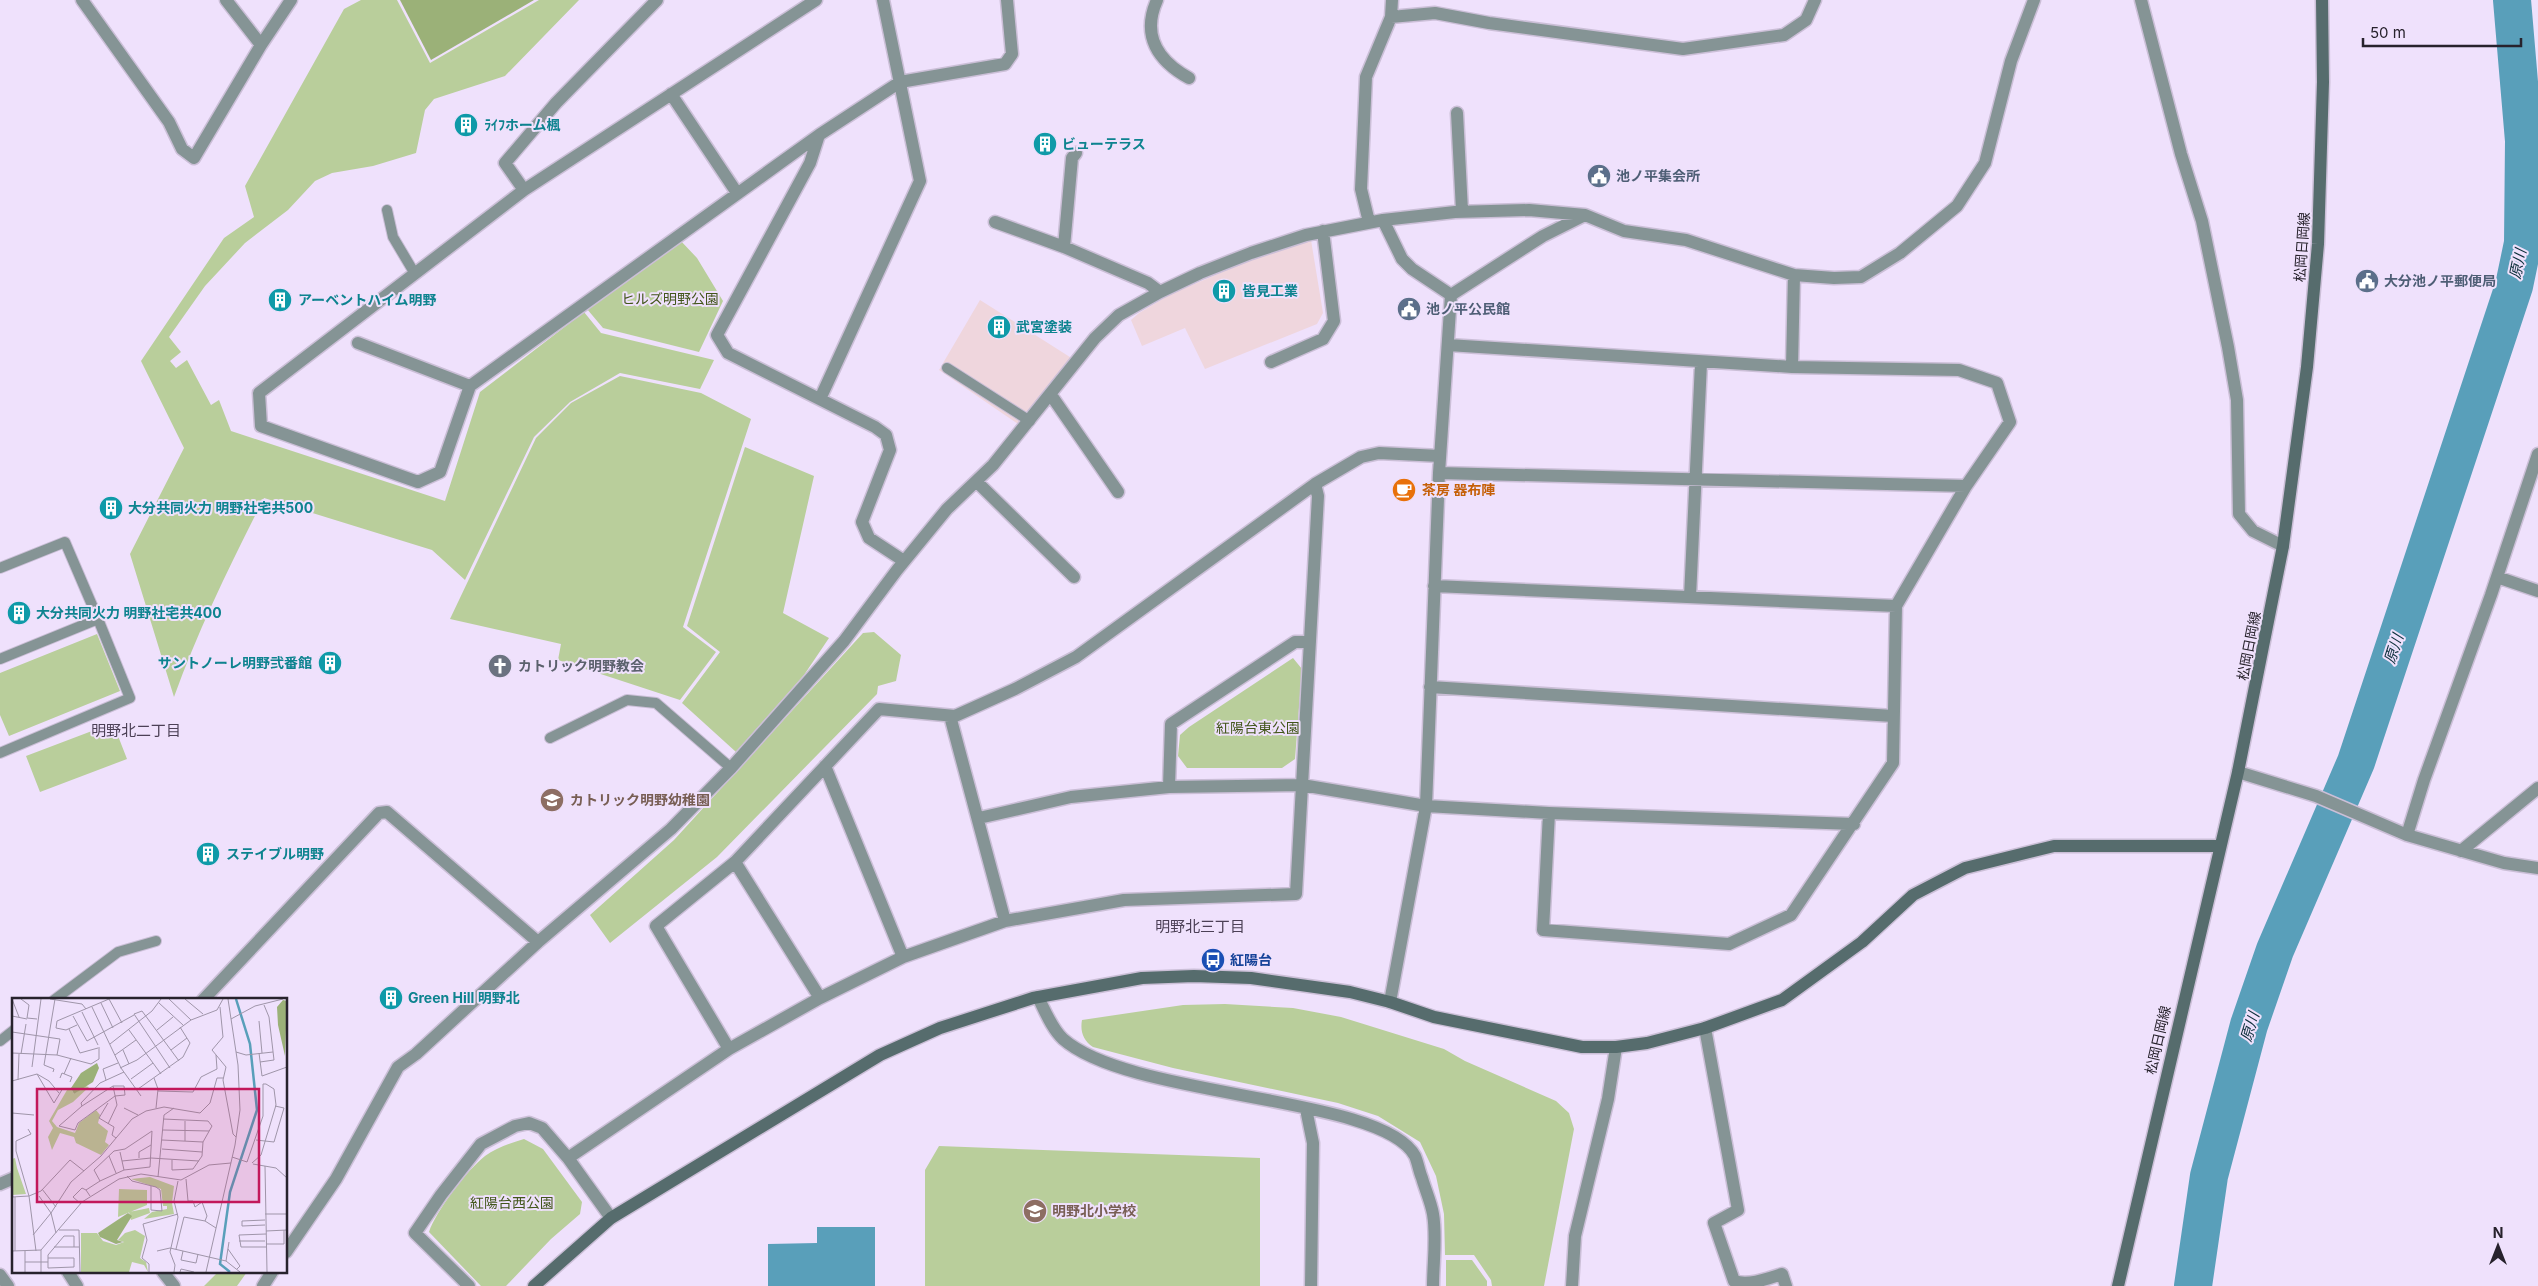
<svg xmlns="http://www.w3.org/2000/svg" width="2538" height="1286" viewBox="0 0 2538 1286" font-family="Inter,'Noto Sans JP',sans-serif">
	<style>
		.industrial { fill: #efd6dd }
		.green { fill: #b9ce9b }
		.forest { fill: #9bb178 }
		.water { fill: #599fba }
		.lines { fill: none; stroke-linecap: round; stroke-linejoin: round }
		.river { stroke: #599fba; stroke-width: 38 }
		.lane-casing { stroke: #cbbfd7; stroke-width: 12 }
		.street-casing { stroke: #cbbfd7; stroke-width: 15 }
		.secondary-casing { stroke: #cbbfd7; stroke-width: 15 }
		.lane { stroke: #859495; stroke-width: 10 }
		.street { stroke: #859495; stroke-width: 12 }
		.secondary { stroke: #566c6d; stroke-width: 12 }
		.labels { text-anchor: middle; stroke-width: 4; stroke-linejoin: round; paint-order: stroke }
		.culture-label { font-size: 14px; font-weight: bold; fill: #0d838f; stroke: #efe1fc; text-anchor: start }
		.service-label { font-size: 14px; font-weight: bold; fill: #4e5e75; stroke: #efe1fc; text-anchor: start }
		.street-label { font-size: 14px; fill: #27222c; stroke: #efe1fc }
		.park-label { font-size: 14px; fill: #42561a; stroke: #efe1fc }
		.food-label { font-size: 14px; font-weight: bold; fill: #c56008; stroke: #efe1fc; text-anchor: start }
		.worship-label { font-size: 14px; font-weight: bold; fill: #5b616d; stroke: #efe1fc; text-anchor: start }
		.education-label { font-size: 14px; font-weight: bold; fill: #785e54; stroke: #efe1fc; text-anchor: start }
		.transit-label { font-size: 14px; font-weight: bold; fill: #164399; stroke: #efe1fc; text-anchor: start }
		.water-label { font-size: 15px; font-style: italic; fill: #0b2e3a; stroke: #efe1fc }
		.neighbourhood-label { font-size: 15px; fill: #4c4056; stroke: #efe1fc }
		.inset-river { fill: none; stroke: #599fba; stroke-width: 2.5 }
		.inset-road { fill: none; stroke: #9f95a9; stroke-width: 1 }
		.view { fill: #c2185b; fill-opacity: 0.15; stroke: #c2185b; stroke-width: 2.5 }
		.inset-edge { fill: none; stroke: #27222c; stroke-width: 2.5 }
	</style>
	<rect width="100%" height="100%" fill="#efe1fc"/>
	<path class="industrial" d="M1311,240L1323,313L1317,324L1205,369L1185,328L1142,346L1131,320L1139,313L1171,294L1267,253Z
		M980,300L1073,359L1018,424L939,370Z"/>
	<path class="green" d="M361,0H397L430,63L539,0H579L505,76L434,99L425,110L416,153L373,166L332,173L315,181L288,210L245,243L205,286L169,337L181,352L170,361L176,368L187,360L211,405L219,400L231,431L445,501L480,392L584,312L601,333L714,360L700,389L620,373L570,402L534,437L465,580L432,550L264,498C231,563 199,628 174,697L130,554L184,448L141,361L224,238L254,217L245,186L344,9Z
		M679,239L697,258L723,301L699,352L603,328L587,309Z
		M620,376L701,393L751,419L683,627L716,652L680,700L558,660L561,644L450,619L536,438L571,403Z
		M745,447L814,476L783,613L829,638L804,675L736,752L682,703L720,652L687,626Z
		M874,632L901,655L896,681L878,686L877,694L717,857L610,943L590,915L674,840L863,633Z
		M97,634L120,691L9,736L0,715V673Z
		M1293,658L1302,669L1295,759L1282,768H1187L1178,756L1180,735L1189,727Z
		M113,723L127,759L40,792L26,756Z
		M1225,1004L1293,1008L1341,1017L1444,1049L1465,1061L1556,1101L1569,1113L1574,1129L1544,1286H1492L1491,1280L1474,1255H1445L1444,1214L1436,1176L1420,1142L1378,1116L1338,1103L1173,1068L1093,1047C1083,1040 1080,1031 1082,1020L1183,1005Z
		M524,1139L543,1149L582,1202L580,1214L551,1239L506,1286H481L429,1232C436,1211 467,1170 485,1156C496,1148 511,1143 524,1139Z
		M939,1146L1260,1158V1286H925V1170Z
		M1446,1260H1472L1487,1281V1286H1446Z
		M218,1272H247L237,1286H204Z"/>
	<path class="forest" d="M400,0H534L431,60Z"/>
	<path class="water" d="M817,1227H875V1286H768V1244L817,1243Z"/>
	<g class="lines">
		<path class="river" d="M2193,1286L2209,1176L2249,1025L2275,950L2356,762L2514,286L2523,243L2524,141L2512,0"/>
		<g class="lane-casing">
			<path id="lane" d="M387,210L393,237L415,274
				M947,368L1030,421
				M0,568L65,542L98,619
				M0,659L98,619L130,698L0,753
				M550,738L627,700L656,703L731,768
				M54,1000L118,952L156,941
				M0,1041L14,1030"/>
		</g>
		<g class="street-casing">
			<path id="street" d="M82,0L169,122L182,149L194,158L261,45L291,0
				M226,0L261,45
				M816,0L524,190L259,393L261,426L418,482L440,472L470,386L819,135L900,82L1005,64L1012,54L1007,0
				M1157,0C1141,36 1158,61 1189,78
				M2141,0L2181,154L2202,221L2228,347L2237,400L2239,514L2253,531L2283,546
				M1391,17L1435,13L1489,23L1683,49L1784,35L1806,20L1815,0
				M671,94L737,193
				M1457,113L1462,211
				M819,135L810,163L717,335L728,353L875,427L886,435L890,450L862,522L869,538L904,561
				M524,190L505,163L556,103L657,0
				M1383,220L1402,259L1412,269L1451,295
				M995,222L1064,247L1148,283L1160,292
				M1369,222L1361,189L1366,77L1391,17L1392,0
				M1064,247L1072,158L1076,153
				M358,343L470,386
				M1448,345L1792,367L1959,370L1997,383L2010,422L1966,486L1896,606L1893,763L1791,915L1729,944L1543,930L1549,813
				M1271,362L1323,339L1334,321L1323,231
				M1792,367L1794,275
				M1051,395L1118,492
				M820,399L920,181L883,0
				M1439,473L1966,486
				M977,482L1074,577
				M1315,484L1361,457L1379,453L1440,456
				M2497,577L2538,591
				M1434,586L1896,606
				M1690,597L1701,363
				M1430,687L1893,716
				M950,716L1005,921
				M825,766L903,957
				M2238,772L2316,796L2407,835L2504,863L2538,868
				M1169,787L1171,724L1295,642H1310
				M979,818L1071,797L1169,787L1302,785L1426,806L1549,813L1854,824
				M2407,835L2424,780L2491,595L2538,454
				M2461,851L2538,788
				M735,862L820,998
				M1038,997C1045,1011 1052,1029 1063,1039C1131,1099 1383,1095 1415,1156C1418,1163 1419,1171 1422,1178C1425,1189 1431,1202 1433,1214C1437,1237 1433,1263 1433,1286
				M203,1000L379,813L387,812L538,942
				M1390,1002L1426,806L1439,473L1451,295L1543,236L1585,215
				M1705,1028L1738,1210L1714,1223L1734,1281C1748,1286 1767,1279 1782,1274L1786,1286
				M1306,1109L1313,1143L1311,1286
				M0,1184L14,1178
				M611,1218L568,1158L729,1049L656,926L735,862L879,709L955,716L1015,689L1076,657L1315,484L1318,496L1296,894L1124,900L1005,921L903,957L820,998L729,1049
				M286,1252L336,1179L398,1067L416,1054L538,942L671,829L731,768L844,641L897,570L947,509L993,465L1095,338L1119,315L1160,292L1200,273L1251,253L1306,235L1383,220L1455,212L1529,210L1585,215L1624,231L1686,240L1794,275L1834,278L1861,277L1900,253L1957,206L1985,163L2011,61L2034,0
				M68,1272L77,1286
				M163,1272L174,1286
				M0,1275L8,1286
				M263,1286L272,1272
				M469,1286L415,1233L441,1195L481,1144L515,1126L529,1123L542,1128L568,1158
				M1572,1286L1575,1236L1608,1099L1616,1047"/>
		</g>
		<g class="secondary-casing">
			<path id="secondary" d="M534,1286L611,1218L880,1055L940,1028L1033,998L1142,978L1194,976L1251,978L1350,992L1390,1002L1434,1017L1582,1047H1616L1647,1043L1705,1028L1782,1000L1862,942L1913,895L1965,868L2054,846H2220
				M2118,1286L2238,772L2283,546L2307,367L2318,244L2323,82L2322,0"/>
		</g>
		<use href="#lane" class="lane"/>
		<use href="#street" class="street"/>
		<use href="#secondary" class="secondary"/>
	</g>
	<defs>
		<g id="building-disc" transform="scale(1.25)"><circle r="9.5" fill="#0f9aa8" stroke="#efe1fc"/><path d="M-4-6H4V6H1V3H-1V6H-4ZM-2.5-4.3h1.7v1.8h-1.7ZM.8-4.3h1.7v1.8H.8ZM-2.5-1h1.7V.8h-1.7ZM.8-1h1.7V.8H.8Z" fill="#fff"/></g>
		<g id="civic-disc" transform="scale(1.25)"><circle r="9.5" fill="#5c6f8a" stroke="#efe1fc"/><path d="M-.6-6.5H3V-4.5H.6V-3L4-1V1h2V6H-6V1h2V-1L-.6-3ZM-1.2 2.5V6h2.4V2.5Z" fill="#fff"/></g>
		<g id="cafe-disc" transform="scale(1.25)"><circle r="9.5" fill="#e8710a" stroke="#efe1fc"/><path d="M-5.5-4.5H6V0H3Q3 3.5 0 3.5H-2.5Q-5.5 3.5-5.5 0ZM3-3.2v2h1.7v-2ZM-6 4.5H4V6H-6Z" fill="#fff"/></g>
		<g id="church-disc" transform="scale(1.25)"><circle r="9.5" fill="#6b7280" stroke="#efe1fc"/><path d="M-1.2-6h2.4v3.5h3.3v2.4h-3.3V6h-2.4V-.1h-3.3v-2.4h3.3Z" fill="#fff"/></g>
		<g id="school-disc" transform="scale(1.25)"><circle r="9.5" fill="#8d6e63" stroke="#efe1fc"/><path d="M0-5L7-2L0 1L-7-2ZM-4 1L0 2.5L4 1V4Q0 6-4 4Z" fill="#fff"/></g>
		<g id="bus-disc" transform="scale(1.25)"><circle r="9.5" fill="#1a4fb4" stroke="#efe1fc"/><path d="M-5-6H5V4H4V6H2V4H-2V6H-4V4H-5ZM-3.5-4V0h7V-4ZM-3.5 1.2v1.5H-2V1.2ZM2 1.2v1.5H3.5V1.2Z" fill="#fff"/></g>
	</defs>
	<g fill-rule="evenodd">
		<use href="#building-disc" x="466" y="125"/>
		<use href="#building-disc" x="1045" y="144"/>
		<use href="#civic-disc" x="1599" y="176"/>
		<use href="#civic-disc" x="2367" y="281"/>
		<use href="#building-disc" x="1224" y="291"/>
		<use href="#building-disc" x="280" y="300"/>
		<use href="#civic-disc" x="1409" y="309"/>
		<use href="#building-disc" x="999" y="327"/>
		<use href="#cafe-disc" x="1404" y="490"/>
		<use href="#building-disc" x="111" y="508"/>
		<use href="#building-disc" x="19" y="613"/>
		<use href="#building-disc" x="330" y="663"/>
		<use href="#church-disc" x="500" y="666"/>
		<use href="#school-disc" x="552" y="800"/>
		<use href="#building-disc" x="208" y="854"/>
		<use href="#bus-disc" x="1213" y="960"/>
		<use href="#building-disc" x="391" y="998"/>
		<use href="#school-disc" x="1035" y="1211"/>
	</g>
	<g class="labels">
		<g class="culture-label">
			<text x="484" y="130">ﾗｲﾌホーム楓</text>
			<text x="1062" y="149">ビューテラス</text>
			<text x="1242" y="296">皆見工業</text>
			<text x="298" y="305">アーベントハイム明野</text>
			<text x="1016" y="332">武宮塗装</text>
			<text x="128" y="513">大分共同火力 明野社宅共500</text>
			<text x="36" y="618">大分共同火力 明野社宅共400</text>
			<text x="312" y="668" text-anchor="end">サントノーレ明野弐番館</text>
			<text x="226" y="859">ステイブル明野</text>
			<text x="408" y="1003">Green Hill 明野北</text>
		</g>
		<g class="service-label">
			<text x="1616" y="181">池ノ平集会所</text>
			<text x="2384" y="286">大分池ノ平郵便局</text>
			<text x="1426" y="314">池ノ平公民館</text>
		</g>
		<g class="street-label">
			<text transform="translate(2302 247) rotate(-86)" y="5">松岡日岡線</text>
			<text transform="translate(2249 646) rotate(-79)" y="5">松岡日岡線</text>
			<text transform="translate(2158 1040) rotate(-77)" y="5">松岡日岡線</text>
		</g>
		<g class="park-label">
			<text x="670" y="304">ヒルズ明野公園</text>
			<text x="1258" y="733">紅陽台東公園</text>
			<text x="512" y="1208">紅陽台西公園</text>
		</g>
		<g class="food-label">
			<text x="1422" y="495">茶房 器布陣</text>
		</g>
		<g class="worship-label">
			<text x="518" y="671">カトリック明野教会</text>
		</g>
		<g class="education-label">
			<text x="570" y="805">カトリック明野幼稚園</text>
			<text x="1052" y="1216">明野北小学校</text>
		</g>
		<g class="transit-label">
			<text x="1230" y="965">紅陽台</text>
		</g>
		<g class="water-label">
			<text transform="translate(2518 264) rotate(-78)" y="5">原川</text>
			<text transform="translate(2394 649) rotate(-72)" y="5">原川</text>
			<text transform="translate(2250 1027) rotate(-73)" y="5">原川</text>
		</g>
		<g class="neighbourhood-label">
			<text x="136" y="736">明野北二丁目</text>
			<text x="1200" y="932">明野北三丁目</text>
		</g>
	</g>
	<g transform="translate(12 998)">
		<rect width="275" height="275" fill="#efe1fc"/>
		<path d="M73,88L77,89L61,104L46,112L40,123L45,129L63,135L67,125L84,112L88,117L86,125L96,133L93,144L97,147L89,157L64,145L62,139L48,135L40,152L36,139L41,130L37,123L55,92L59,90L62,96ZM3,160L5,170L14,196L0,197V161ZM138,179L162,188L160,205L162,216L132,221L140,214L155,211V208H151L149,191L119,181ZM107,191L135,192V207L106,219ZM137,210L138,215L119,222L117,214ZM123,232L133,238L128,260L134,264L136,274L132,267L120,264L117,274H69V235H85L91,243L104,247L112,244L106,242L113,235Z" fill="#b9ce9b"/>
		<path d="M271,2L275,3L273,58L266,27L265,9ZM85,65L87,70L81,84L62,96L59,90L69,75ZM116,215L120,218L105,242L111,244L104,246L88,239L86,235Z" fill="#9bb178"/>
		<path class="inset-river" d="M218,274L208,266L218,194L245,112L238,46L224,1"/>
		<path class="inset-road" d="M0,1L7,19M9,1L17,7L15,20L25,21M38,1L70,6L74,11M97,1L110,25M157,1L179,22M173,1L191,16M89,5L101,30M147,5L171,27M80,9L109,70L129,98M208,9L211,39L200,52L214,69L211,82L221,136L224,139M70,14L86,47M0,18L15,21M61,18L75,43L122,17M219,21L243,8L271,1M247,23L250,55M65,27L54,32L44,30L45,23L97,1M57,31L68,55L86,50M117,32L149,76M145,32L161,19M0,34L48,41L45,57M98,46L140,13L149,1M111,52L117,66M159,52L175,40M224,54L234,57L261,54M0,55L45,57L79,66L87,61V49M247,55L250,78L275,69M9,56L14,26M103,57L124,42M248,64L262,62L257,19L252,7M20,69L29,1M108,70L125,62L179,22L205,12L211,1M158,70L122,16L130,13L167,63M41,74L42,71L32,67L43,1M25,76L42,105L51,90M52,76L59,60M48,80L50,75L60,79L58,84M142,80L146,91L144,110M119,81L141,65M6,82L7,56M94,82L91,71L106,65M0,83L25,76L37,83L47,95M101,88H112L113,97L103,98L66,125L63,132L47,128L70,108ZM126,91L171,59L178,45L168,29M146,93L181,94L189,79L205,71L204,57M96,105L87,120L102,129L100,137L104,140M70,108L69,105L88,85L112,74M112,110L126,117M0,115L22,117M151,121L196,123L200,128L191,144L190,158L181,171L160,172V162M96,126L105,107L101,88M16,131L19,136L4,143V153L17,198L24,253M151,132L197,133M150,142L191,144M244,142L262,144L272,110L263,108M173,143V123M150,151L190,154M108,154L112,172M97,158L104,175M220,159L235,164M127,160V154L139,147M110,163L139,160L187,163M235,164L251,118V86H254L262,91L264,107L249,157L240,165M241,166L264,170L275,180M253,168L255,274M115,178L120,183L144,189L148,192L150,213L139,212V188M146,179L152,117L162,110M174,181L176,203H181L183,209L190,204L195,218L193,223L204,230M30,191L44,209M78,198L74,192L88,183L82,172L102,153L113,151L140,133L138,169L112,172L88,183M0,199L17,198L29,193L58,162L72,173M69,206L61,199L70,190L74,192M253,216H275M253,222L230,223V228L253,227M47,232H67L68,274M254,233L275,232M44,235L39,215L59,184L89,158L120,121L134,113L152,109L188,115L198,105L205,80H211M254,236L227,237L229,249H254M21,237L39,215L27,198M227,243H253M254,246H272V232M42,249H67M164,251L172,219L193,223M216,251L228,268L225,271M29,252V274M0,253L29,252L70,204L107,181L129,176L169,182L197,167L219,165M3,253V199M13,253V274M145,253L158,250L214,263L228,274M171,253L169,262L184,265L186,256M36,260H62V269L36,270V257L52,238H62V249M214,263L217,244M13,264H36M137,274V266L130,260L135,242L131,226L166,216M162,274L163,267L158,254L166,219L162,203L166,183M168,274L169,271L182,274M194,274L223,147L228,112L226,67L216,1"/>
		<path class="view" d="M25,91H247V204H25Z"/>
		<rect width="275" height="275" class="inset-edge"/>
	</g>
	<g transform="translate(2498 1246)" stroke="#efe1fc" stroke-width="4" paint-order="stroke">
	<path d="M0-4L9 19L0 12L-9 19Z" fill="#27222c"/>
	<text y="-8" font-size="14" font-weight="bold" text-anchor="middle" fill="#27222c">N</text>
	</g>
	<path d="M2363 38v8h158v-8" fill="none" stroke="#27222c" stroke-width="2.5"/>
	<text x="2370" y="38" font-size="15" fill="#27222c" stroke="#efe1fc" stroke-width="4" paint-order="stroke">50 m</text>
</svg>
